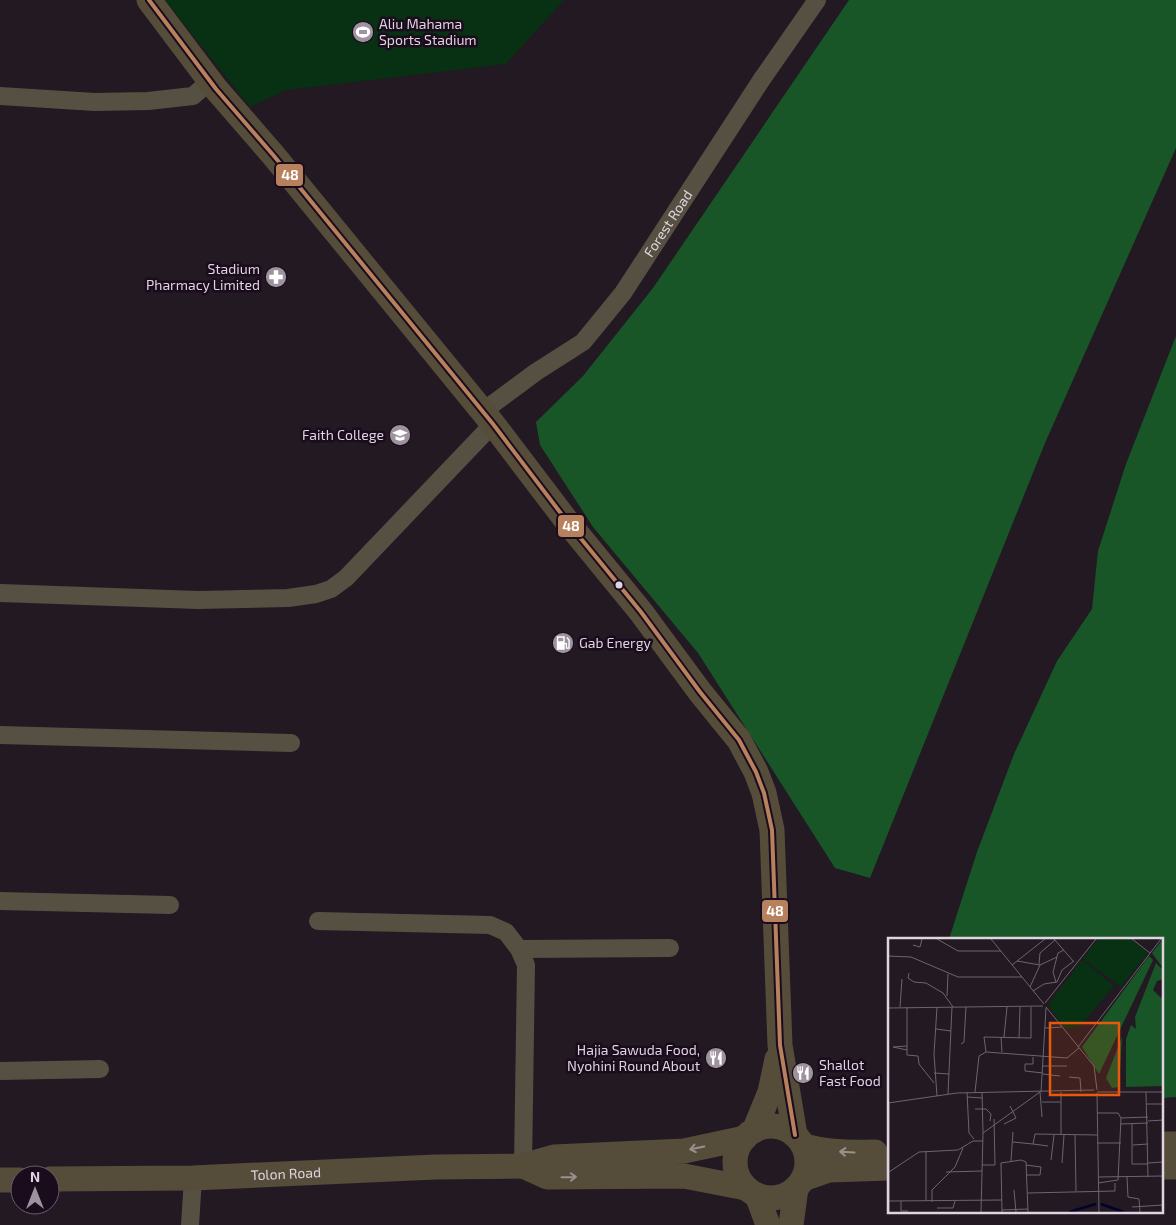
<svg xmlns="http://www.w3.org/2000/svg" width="1176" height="1225" viewBox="0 0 1176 1225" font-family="'Exo 2',sans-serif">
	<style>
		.green { fill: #083013 }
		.forest { fill: #185628 }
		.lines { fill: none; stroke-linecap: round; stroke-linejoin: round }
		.minor { stroke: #565043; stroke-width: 18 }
		.secondary { stroke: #554d3a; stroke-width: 25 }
		.bus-1-casing { stroke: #1b0c1d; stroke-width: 8 }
		.bus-1 { stroke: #b6815c; stroke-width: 4 }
		.oneway { stroke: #9a908d }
		.bus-dot { fill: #dfd4e0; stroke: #1b0c1d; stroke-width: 2 }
		.labels { text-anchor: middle; stroke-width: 5; stroke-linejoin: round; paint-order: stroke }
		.poi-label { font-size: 14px; fill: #dfd4e0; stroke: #1b0c1d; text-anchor: start }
		.street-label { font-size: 14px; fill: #dfd4e0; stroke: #1b0c1d }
		.inset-river { fill: none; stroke: #030228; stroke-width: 2.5 }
		.inset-road { fill: none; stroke: #6e646f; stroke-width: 1 }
		.view { fill: #e8590c; fill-opacity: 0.15; stroke: #e8590c; stroke-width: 2.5 }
		.inset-edge { fill: none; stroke: #dfd4e0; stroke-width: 2.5 }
		.line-badge { stroke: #1b0c1d; stroke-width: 2 }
		.badge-label { font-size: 14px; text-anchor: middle; font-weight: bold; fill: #fff }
	</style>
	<rect width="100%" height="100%" fill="#221923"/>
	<path class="green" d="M165,0H564L506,64L286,90L250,107Z"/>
	<path class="forest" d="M849,0H1176V148L1045,443L870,878L835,868L698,653L593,527L540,445L536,422L583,376L653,288Z
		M1176,336V1097L1162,1098V939H949L977,852L1014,754L1057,661L1092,609L1098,551L1126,464Z"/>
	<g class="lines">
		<g class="minor">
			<path d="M0,96L95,102L148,101L193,96L210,81"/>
			<path id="s1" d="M482,412L536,372L583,342L623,293L762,79L817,0"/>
			<path d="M0,593L198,600L288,598L316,594L331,589L346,578L493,424"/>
			<path d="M0,735L291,743"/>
			<path d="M0,901L170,905"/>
			<path d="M318,921L490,925L506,932L519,949L526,965L523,1166"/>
			<path d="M519,949L670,948"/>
			<path d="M0,1071L100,1069"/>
			<path d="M190,1225L193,1178"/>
		</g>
		<g class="secondary">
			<path d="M149,0L216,89L274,156L493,424L569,524L641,612L700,692L739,740L756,772L764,793L772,830L780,1045L795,1135"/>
			<circle cx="771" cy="1162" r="36"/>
			<path d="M754,1131L770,1092L777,1059"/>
			<path d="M1162,1144H1176"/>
			<path d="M804,1146C827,1152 851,1153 875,1152"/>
			<path d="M523,1166L547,1177L684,1176L746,1188"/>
			<path d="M1162,1167H1176"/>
			<path id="s2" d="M50,1179L193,1178L435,1167L523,1166L554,1157L684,1151L745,1138"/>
			<path d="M803,1179L829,1170L890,1168"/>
			<path d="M0,1180H20"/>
			<path d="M757,1195L768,1225"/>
			<path d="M791,1225L796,1188"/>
		</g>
		<g class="bus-1-casing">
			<path id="bus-1" d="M149,0L216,89L274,156L493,424L569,524L641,612L700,692L739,740L756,772L764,793L772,830L780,1045L795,1135"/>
		</g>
		<use href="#bus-1" class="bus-1"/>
	</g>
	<defs><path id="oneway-shaft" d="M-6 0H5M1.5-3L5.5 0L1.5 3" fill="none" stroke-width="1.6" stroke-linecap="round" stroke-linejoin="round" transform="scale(1.25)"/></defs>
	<g class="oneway">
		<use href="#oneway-shaft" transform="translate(697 1148) rotate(169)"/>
		<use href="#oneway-shaft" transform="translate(847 1152) rotate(-177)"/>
		<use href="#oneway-shaft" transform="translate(569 1177) rotate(-1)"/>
	</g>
	<defs>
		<g id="stadium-disc" transform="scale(1.125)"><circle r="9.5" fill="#9d939e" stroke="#1b0c1d"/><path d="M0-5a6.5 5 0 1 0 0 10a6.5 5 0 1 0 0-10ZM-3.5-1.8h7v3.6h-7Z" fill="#fff"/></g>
		<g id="pharmacy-disc" transform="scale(1.125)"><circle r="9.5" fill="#9d939e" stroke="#1b0c1d"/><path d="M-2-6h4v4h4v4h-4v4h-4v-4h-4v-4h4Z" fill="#fff"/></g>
		<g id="school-disc" transform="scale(1.125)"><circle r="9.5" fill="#9d939e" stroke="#1b0c1d"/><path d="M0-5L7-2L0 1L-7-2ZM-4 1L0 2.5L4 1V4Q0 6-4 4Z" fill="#fff"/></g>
		<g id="fuel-disc" transform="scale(1.125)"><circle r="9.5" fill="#9d939e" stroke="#1b0c1d"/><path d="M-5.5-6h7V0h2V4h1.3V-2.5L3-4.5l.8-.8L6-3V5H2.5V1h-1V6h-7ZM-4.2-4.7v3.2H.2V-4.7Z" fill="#fff"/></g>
		<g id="restaurant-disc" transform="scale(1.125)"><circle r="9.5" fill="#9d939e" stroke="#1b0c1d"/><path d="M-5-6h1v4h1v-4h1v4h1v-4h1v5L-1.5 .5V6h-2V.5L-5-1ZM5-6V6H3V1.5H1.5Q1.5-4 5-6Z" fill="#fff"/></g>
	</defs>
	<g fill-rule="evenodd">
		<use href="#stadium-disc" x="363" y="32"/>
		<use href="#pharmacy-disc" x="276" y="277"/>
		<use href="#school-disc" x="400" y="435"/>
		<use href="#fuel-disc" x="563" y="643"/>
		<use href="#restaurant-disc" x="716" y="1058"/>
		<use href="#restaurant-disc" x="803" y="1073"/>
	</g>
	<circle class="bus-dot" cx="619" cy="585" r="4.5"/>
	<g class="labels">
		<g class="poi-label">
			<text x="379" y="29">Aliu Mahama<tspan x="379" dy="16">Sports Stadium</tspan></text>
			<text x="260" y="274" text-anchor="end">Stadium<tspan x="260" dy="16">Pharmacy Limited</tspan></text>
			<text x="384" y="440" text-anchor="end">Faith College</text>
			<text x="579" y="648">Gab Energy</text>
			<text x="700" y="1055" text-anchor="end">Hajia Sawuda Food,<tspan x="700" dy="16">Nyohini Round About</tspan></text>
			<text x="819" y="1070">Shallot<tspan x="819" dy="16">Fast Food</tspan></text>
		</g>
		<g class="street-label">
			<text dy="5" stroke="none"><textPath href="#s1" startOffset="269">Forest Road</textPath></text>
			<text dy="5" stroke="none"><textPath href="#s2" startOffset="236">Tolon Road</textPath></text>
		</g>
	</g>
	<g transform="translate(888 938)">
		<rect width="275" height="275" fill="#221923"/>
		<path d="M210,1H243L260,15L233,49L195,21ZM193,23H196L226,48L192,88L177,91L160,67Z" fill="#083013"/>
		<path d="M275,1V30L264,15ZM261,18L265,22L211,136L194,109ZM268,25L275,32V41L269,43L265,52L273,60L275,55V148L238,149V101L243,87L248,91L247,79ZM234,99L231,149L224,150L218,140Z" fill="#185628"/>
		<path class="inset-river" d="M213,266L236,274M181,274L208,266"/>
		<path class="inset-road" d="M49,1L70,13H113M103,1L156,66M166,1L186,24M244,1L262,15M25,7L32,9L34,1M0,18L23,19L70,39H134M129,23L152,27L169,19M151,26L152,15L167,2M124,27L157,1M21,35L20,40L26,44L38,45L55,55L65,69M168,44L165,34L170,15L176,12M142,49L152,27M145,53L156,46L169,44L174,32L186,23M59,58L60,36M157,65L208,1M12,69L14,41M19,69V117L30,118L31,126L46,145M158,69L206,128L209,152M0,70L155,68M157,90L174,89M48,91L63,93M113,99L114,114M116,99L119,69M131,100L132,69M73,106L76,104L78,69M19,108L5,109L19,112M190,109L273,1M98,114L96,99L143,100V69M145,119V126H137V133L155,135M155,128H179M46,135L61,136M155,136L172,138M181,139L192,140L193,154M79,154L81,195L86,201M87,154L91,118L98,114L179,120L191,110M94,154L95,195M153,154L158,70M209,154H275M258,154L260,239M209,155L211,274M60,156L64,69M49,158L46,116L49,69M79,159L95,160M154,164H173M0,165L69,155L206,152M1,165V274M259,166H275M87,171H98L103,176L102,183M209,175H230L233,180L230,242L210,245M233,180L260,179M260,183L275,182M116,186L128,180L122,168M233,186L260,185M244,186V226H260M173,197V154M187,197L188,253M125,204L145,206L147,196L209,197M209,205H233M145,206L160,208M245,207L260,206M163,222L166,197M123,223L125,194M174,225L176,197M260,225L275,224M94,227H107L106,181M138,227L153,229L152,237H138M1,234L31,214L70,212L85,203H95M58,234L94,233M210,239L275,238M239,239L240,259L251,261L252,274M126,252L128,274M140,255L227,253V245M1,263L114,262M13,263V273H20M38,263V213M44,264V252L67,229L75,210M244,269L275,267M49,270H65L67,263M114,272L140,271M93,274L95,195L152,154L154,179M114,274L113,225L133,222L138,224L140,274"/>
		<path class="view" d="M162,85H231V157H162Z"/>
		<rect width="275" height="275" class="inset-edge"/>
	</g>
	<g class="line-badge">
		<rect x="275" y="163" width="29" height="24" rx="5" fill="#b6815c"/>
		<rect x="557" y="514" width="28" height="24" rx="5" fill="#b6815c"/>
		<rect x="761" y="899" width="28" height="24" rx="5" fill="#b6815c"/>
	</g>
	<g class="badge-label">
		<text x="290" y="180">48</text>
		<text x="571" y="531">48</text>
		<text x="775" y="916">48</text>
	</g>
	<g transform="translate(35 1190)"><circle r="24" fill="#1b0c1d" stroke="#695c6b"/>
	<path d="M0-4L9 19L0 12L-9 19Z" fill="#9d939e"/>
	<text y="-8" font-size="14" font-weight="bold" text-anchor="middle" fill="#dfd4e0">N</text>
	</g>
</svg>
